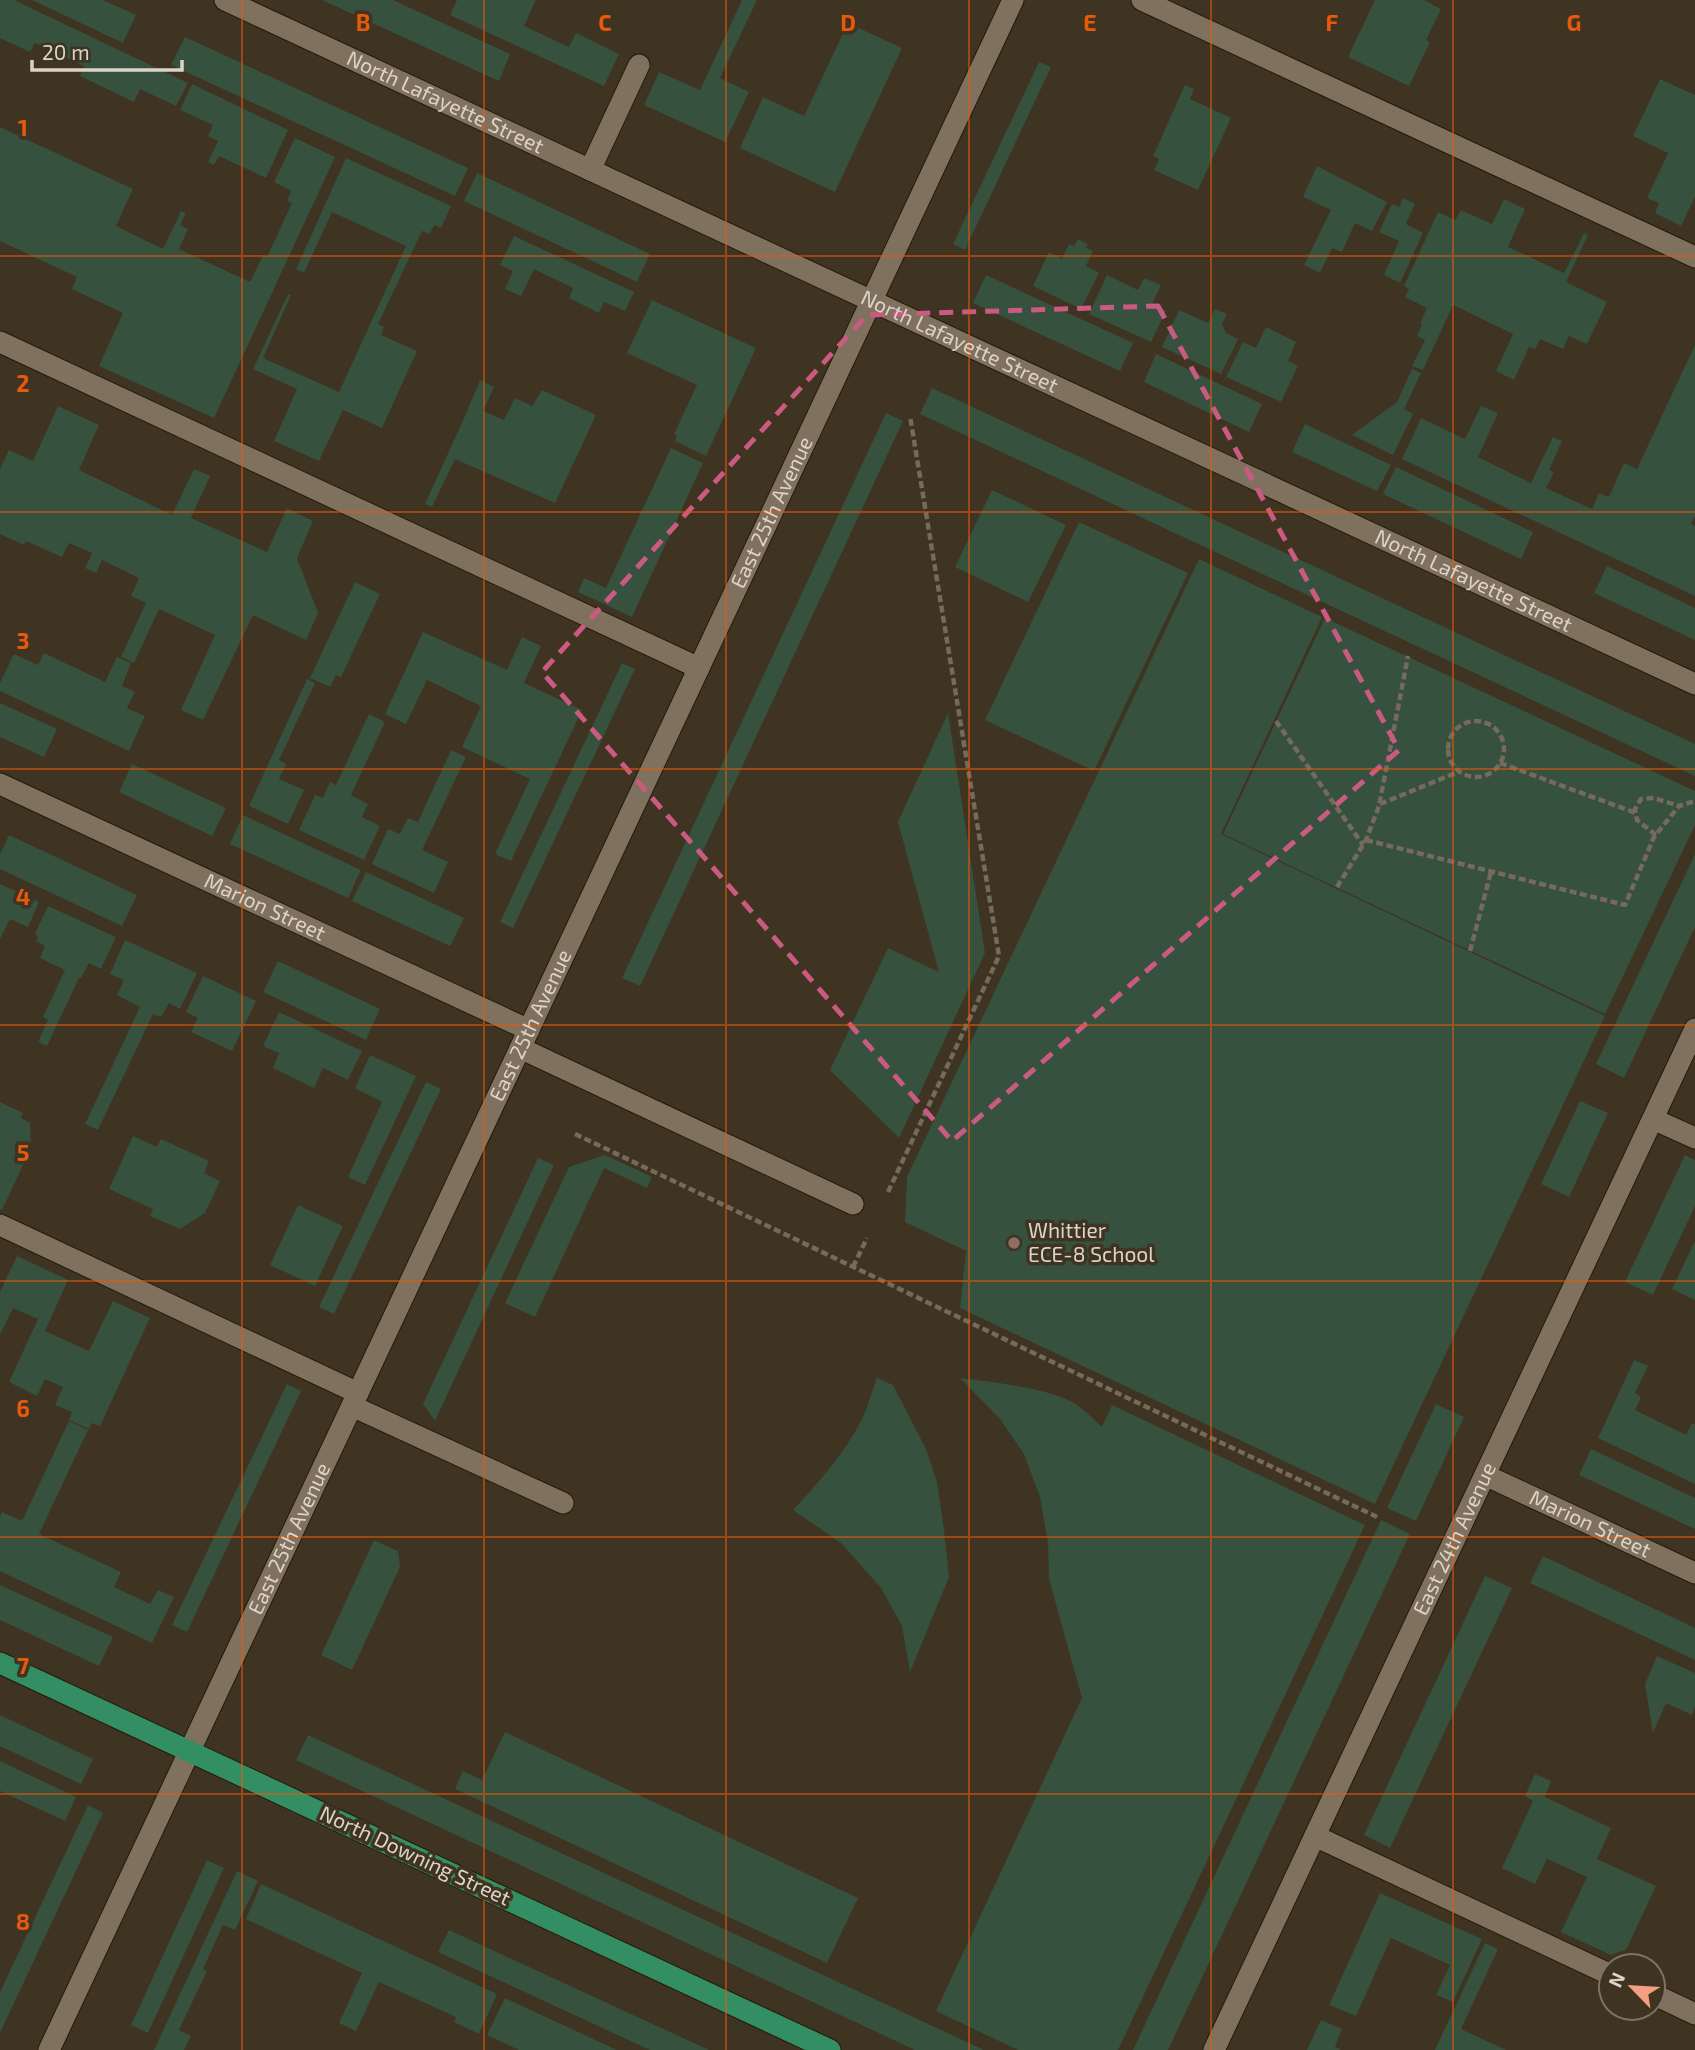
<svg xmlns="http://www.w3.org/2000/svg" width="1695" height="2050" viewBox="0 0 1695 2050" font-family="'Exo 2',sans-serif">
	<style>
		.green { fill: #36513e }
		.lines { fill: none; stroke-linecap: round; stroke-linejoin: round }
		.minor-casing { stroke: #251a09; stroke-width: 23 }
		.major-casing { stroke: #251a09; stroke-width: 23 }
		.path { stroke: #756a5b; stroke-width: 4.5; stroke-dasharray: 7 3.5; stroke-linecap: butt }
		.minor { stroke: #7f715d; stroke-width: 21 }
		.major { stroke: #338e64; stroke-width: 21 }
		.marked { fill: none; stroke: #cb5a82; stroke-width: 5; stroke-dasharray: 14 9; stroke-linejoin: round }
		.grid { fill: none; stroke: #e8590c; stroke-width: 2; stroke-opacity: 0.55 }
		.education-dot { fill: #8d6e63; stroke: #3f3321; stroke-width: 2.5 }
		.labels { text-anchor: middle; stroke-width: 7; stroke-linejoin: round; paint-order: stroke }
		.street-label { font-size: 21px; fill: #dcd4c9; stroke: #3f3321 }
		.poi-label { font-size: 21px; fill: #dcd4c9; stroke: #3f3321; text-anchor: start }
		.grid-label { font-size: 23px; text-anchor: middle; font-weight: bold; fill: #e8590c; stroke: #3f3321; stroke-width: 7; stroke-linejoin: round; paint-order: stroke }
	</style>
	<rect width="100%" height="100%" fill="#3f3321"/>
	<path class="green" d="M0,0H14L188,83L176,106L140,89L134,102L80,76L84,66L35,43L30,52L0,38Z
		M32,0H103L136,15L123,43Z
		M322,0H393L510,54L499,81Z
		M457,0H536L524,26L569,47L576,33L619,54L604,86L450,15Z
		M742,0H757L720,78L749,92L725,142L644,105L659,72L700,90Z
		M1375,0H1424L1441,9L1426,40L1430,42L1409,86L1348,57Z
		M848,23L902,48L835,192L740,148L763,97L804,116Z
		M185,37L468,168L455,196L171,65Z
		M1039,62L1051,67L965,250L953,244Z
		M1660,79L1695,95V197L1681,226L1655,213L1659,203L1647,198L1668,153L1633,136Z
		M192,84L288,130L266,178L219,156L214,165L208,162L218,141L208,136L213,125L180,110Z
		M1185,85L1194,89L1190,99L1231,118L1198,190L1154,170L1159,159L1153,156Z
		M0,127L133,189L116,226L163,249L181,211L186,213L180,225L188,229L179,249L250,282L263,255L267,257L292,203L287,201L291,191L274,182L295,138L335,157L214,418L99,366L123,313L72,289L77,277L0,241Z
		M346,158L451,206L441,228L434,225L430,234L422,231L378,324L384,327L381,335L417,351L382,428L343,410L319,461L274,441L297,389L253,369L288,294L291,295L263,358L339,392L406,246L332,212L304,273L296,269Z
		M1317,166L1387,202L1372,231L1355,223L1342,252L1332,248L1320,273L1304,265L1331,210L1303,197Z
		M477,173L650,254L637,282L464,201Z
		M1403,198L1415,204L1406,224L1423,233L1400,283L1384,275L1399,241L1379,232L1392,204L1399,207Z
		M1504,199L1525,209L1508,247L1564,273L1584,233L1588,235L1566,282L1607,302L1587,344L1569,336L1563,349L1540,339L1535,349L1529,347L1514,380L1496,371L1513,334L1453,305L1423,370L1412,366L1425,340L1417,336L1422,325L1420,323L1427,308L1405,297L1409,289L1404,286L1438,212L1455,220L1461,210L1492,224Z
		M514,236L634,292L625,311L604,302L599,313L569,298L573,288L534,269L521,296L505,289L513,271L500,265Z
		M1078,239L1088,244L1086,248L1093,251L1086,266L1099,273L1081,309L1033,286L1049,252L1062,259L1069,244L1074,246Z
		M986,275L1133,343L1120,371L973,303Z
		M1107,275L1138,290L1144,278L1161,285L1152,304L1166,311L1151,342L1089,314Z
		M652,300L756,348L706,456L675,441L677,436L674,434L697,385L627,353Z
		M1215,309L1227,314L1222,324L1226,333L1238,339L1221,374L1162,347L1179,310L1208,323Z
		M1266,327L1296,342L1288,361L1298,366L1281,402L1226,377L1243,342L1256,348Z
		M1695,345V516L1691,524L1695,526V596L1402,459L1421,418L1465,439L1481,406L1498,413L1478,457L1531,483L1553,437L1562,441L1549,470L1554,472L1546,488L1592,509L1599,493L1609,497L1624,463L1637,469Z
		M1156,354L1262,404L1249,432L1144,382Z
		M1412,369L1421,373L1404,409L1413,414L1393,455L1352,435L1397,402Z
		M480,380L494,387L483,411L504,420L515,398L532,406L542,390L596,415L555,503L455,459L432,507L425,504L465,416Z
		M932,388L1695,744V776L920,414Z
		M58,406L99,425L79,470L172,515L194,469L210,476L191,518L267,552L287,508L313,521L297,558L318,613L306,640L253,615L203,720L181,710L215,635L159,609L134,663L121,657L146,603L131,596L139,578L102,560L96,573L85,568L92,553L69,543L62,557L26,541L24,545L0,534V469L9,450L33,461Z
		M886,413L903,421L640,986L622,978Z
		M1305,424L1391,465L1377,491L1292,452Z
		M671,448L703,463L632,617L578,592L584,578L606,588Z
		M1396,467L1533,532L1521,559L1383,494Z
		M992,490L1066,525L1028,602L955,567Z
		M1079,522L1188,573L1094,771L985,720Z
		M1199,559L1322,617L1221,834L1605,1016L1375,1504L960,1308L966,1251L905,1222L907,1177Z
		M1607,566L1695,608V640L1594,593Z
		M355,582L380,594L341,677L336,675L330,687L310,678Z
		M1325,618L1695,791V825L1605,1014L1223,834Z
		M423,632L507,670L522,637L541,646L524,683L582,710L511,861L495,854L530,779L462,747L481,706L427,680L406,724L385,714Z
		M44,653L105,682L117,657L131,663L122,686L135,692L127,708L145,716L129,751L0,691V683L14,654L38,665Z
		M622,663L635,669L513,928L500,922Z
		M307,679L315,683L279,760L286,764L279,779L304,790L288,824L249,806Z
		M0,703L57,729L44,757L0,737Z
		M948,713L985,953L899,1138L830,1070L888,948L939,972L898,822Z
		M369,714L385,722L351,795L368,804L362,817L380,826L364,860L299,830L315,795L323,798L330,782L336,785Z
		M451,750L466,757L422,850L448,862L434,893L372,864L388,829L400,834L408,818L418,822Z
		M132,764L226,808L212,836L119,792Z
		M243,815L361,870L348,898L230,844Z
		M9,835L137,895L122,926L0,869V854Z
		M1695,854V927L1624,1078L1596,1064Z
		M366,872L464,918L450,946L352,901Z
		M0,884L39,902L28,927L10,919L0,939Z
		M48,906L116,937L101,969L89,963L81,978H79L47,1046L38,1042L48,1020L43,1017L65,970L40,958L45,946L36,941L38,936L35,934Z
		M125,940L197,973L180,1009L169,1003L161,1017L153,1014L98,1130L85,1124L140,1007L117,995L124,980L110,974Z
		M278,961L380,1009L366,1040L263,992Z
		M203,976L256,1001L232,1051L191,1032L198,1018L186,1012Z
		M279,1012L362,1051L348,1080L323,1068L314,1088L273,1068L279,1053L263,1046Z
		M370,1055L416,1076L365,1185L348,1177L382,1102L355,1088Z
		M426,1082L441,1089L334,1314L319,1307Z
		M1580,1101L1608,1113L1569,1197L1541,1184Z
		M0,1102L23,1113L21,1118L30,1123L31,1148L2,1210L0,1209Z
		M133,1136L157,1147L161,1139L209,1161L204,1173L220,1181L205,1213L180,1229L150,1216L153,1209L109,1189Z
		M605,1155L652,1177L647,1188L604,1168L535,1317L505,1303L569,1167Z
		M1685,1155L1695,1160V1206L1653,1295L1625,1282Z
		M538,1158L554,1165L435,1421L423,1404Z
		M298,1205L343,1226L315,1286L270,1265Z
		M1694,1243H1695V1300L1672,1289Z
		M17,1256L68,1280L45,1331L89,1351L113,1301L150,1318L100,1426L92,1423L89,1429L69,1420L72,1412L55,1405L63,1387L45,1379L37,1396L9,1382L38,1319L13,1308L0,1335V1292Z
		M1634,1360L1648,1366L1635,1393L1641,1397L1635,1410L1686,1435L1692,1423L1695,1425V1484L1598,1438Z
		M877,1378L893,1385L926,1449L937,1482L944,1530L949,1577L910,1672L902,1626L881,1588L841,1543L793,1510C819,1482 845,1453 862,1419C868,1406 872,1391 877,1378Z
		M960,1378C991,1382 1052,1388 1077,1405C1086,1411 1094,1420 1102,1427L1112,1405L1365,1525L1118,2050H1018L936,2011L1082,1698L1049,1579L1048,1543L1040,1497L1024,1454L1000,1419Z
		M287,1384L301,1391L187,1632L172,1625Z
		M1436,1404L1464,1417L1416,1521L1387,1508Z
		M69,1421L88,1430L39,1534L121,1572L114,1587L150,1604L158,1590L174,1597L152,1643L0,1571V1516L2,1512L22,1521Z
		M1591,1449L1695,1498V1529L1579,1475Z
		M1381,1520L1410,1534L1168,2050H1133Z
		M374,1540L398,1551L400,1567L352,1670L321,1655Z
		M1543,1556L1695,1628V1660L1530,1583Z
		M1485,1576L1512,1588L1390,1848L1364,1835Z
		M0,1585L113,1637L99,1666L0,1620Z
		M1657,1656L1695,1673V1707L1692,1715L1666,1703L1653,1733L1645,1684Z
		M0,1715L93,1759L81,1784L0,1746Z
		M505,1732L858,1898L827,1963L455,1789L463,1771L482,1780Z
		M308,1735L984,2050H915L296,1760Z
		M0,1761L76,1797L65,1821L0,1791Z
		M1535,1774L1551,1781L1545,1797L1611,1828L1597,1859L1656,1886L1626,1950L1611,1955L1561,1932L1587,1877L1547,1859L1535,1884L1502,1868L1533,1801L1525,1796Z
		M88,1805L103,1813L0,2033V1992Z
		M207,1860L224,1868L148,2033L131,2025Z
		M237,1871L258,1881L235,1930L223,1925L203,1969L207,1971L179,2030L191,2036L184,2050H154Z
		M261,1884L497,1994L479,2034L454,2022L456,2017L379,1982L356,2031L339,2023L362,1973L246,1919Z
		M1380,1893L1482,1939L1453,2002L1436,1995L1450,1965L1391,1938L1356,2016L1329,2005Z
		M449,1930L709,2050H650L438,1952Z
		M1485,1943L1498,1949L1461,2029L1506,2050H1435Z
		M505,1998L617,2050H519L487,2035Z
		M1321,2020L1342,2029L1335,2047L1341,2050H1307Z"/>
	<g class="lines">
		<g class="minor-casing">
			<g id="minor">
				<path id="s1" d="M225,0L1695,684"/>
				<path d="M1142,0L1695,257"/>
				<path d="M590,170L639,65"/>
				<path d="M0,342L699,668"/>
				<path id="s2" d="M0,784L529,1030"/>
				<path d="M520,1048L853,1204"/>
				<path d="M1653,1119L1695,1138"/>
				<path d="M0,1225L358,1393"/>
				<path d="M352,1406L563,1503"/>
				<path id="s3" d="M1485,1475L1695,1573"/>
				<path d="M1315,1836L1611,1975"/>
				<path d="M1653,1994L1695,2014"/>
				<path id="s4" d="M49,2050L1013,0"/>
				<path id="s5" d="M1214,2050L1695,1029"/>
			</g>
		</g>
		<g class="major-casing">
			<path id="major" d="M0,1663L830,2050"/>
		</g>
		<path class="path" d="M1276,721L1363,845
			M1448 749a28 28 0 1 1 56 0a28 28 0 1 1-56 0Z
			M1500,763L1636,813
			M1380,804L1458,772
			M1656,835L1637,820L1635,809L1641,799L1654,798L1679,806
			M1366,840L1625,905L1654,837L1679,806L1695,801
			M1337,887L1366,840L1379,806L1408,656
			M1470,951L1491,872
			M575,1134L1377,1517
			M888,1192L999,956L910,416
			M853,1267L867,1238"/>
		<use href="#minor" class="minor"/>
		<use href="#major" class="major"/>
	</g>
	<path class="marked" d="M1158,306L1399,750L952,1141L542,672L867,315Z"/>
	<path class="grid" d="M242,0V2050M484,0V2050M726,0V2050M969,0V2050M1211,0V2050M1453,0V2050M0,256H1695M0,512H1695M0,769H1695M0,1025H1695M0,1281H1695M0,1537H1695M0,1794H1695"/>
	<circle class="education-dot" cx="1014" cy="1243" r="7"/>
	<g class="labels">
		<g class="street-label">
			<text dy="7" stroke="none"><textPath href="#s1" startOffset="243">North Lafayette Street</textPath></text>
			<text dy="7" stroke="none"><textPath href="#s1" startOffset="810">North Lafayette Street</textPath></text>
			<text dy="7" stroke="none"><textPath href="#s4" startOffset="1699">East 25th Avenue</textPath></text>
			<text dy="7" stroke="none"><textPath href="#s1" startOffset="1377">North Lafayette Street</textPath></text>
			<text dy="7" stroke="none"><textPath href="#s2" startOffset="292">Marion Street</textPath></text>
			<text dy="7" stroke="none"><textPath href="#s4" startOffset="1132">East 25th Avenue</textPath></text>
			<text dy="7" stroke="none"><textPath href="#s3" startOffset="116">Marion Street</textPath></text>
			<text dy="7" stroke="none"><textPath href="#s4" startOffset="565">East 25th Avenue</textPath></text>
			<text dy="7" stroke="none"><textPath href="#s5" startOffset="565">East 24th Avenue</textPath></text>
			<text transform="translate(415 1856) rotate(25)" y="7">North Downing Street</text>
		</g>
		<g class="poi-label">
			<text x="1028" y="1238">Whittier<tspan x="1028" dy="24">ECE-8 School</tspan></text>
		</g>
	</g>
	<g class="grid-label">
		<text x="363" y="31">B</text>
		<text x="605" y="31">C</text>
		<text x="848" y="31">D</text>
		<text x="1090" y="31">E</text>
		<text x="1332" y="31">F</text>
		<text x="1574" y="31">G</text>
		<text x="23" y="136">1</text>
		<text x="23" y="392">2</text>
		<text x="23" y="649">3</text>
		<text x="23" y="905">4</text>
		<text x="23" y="1161">5</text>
		<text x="23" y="1417">6</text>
		<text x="23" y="1674">7</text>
		<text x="23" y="1930">8</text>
	</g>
	<g transform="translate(1632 1987) rotate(295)"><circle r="33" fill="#3f3321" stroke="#7e7364" stroke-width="2"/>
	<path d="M0-5L12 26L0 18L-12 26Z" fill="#f3a082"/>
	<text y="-10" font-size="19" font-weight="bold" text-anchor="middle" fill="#dcd4c9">N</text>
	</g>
	<path d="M32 60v10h150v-10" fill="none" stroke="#dcd4c9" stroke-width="3.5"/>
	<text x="42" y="60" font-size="21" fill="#dcd4c9" stroke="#3f3321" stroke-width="5" paint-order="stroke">20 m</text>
</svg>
